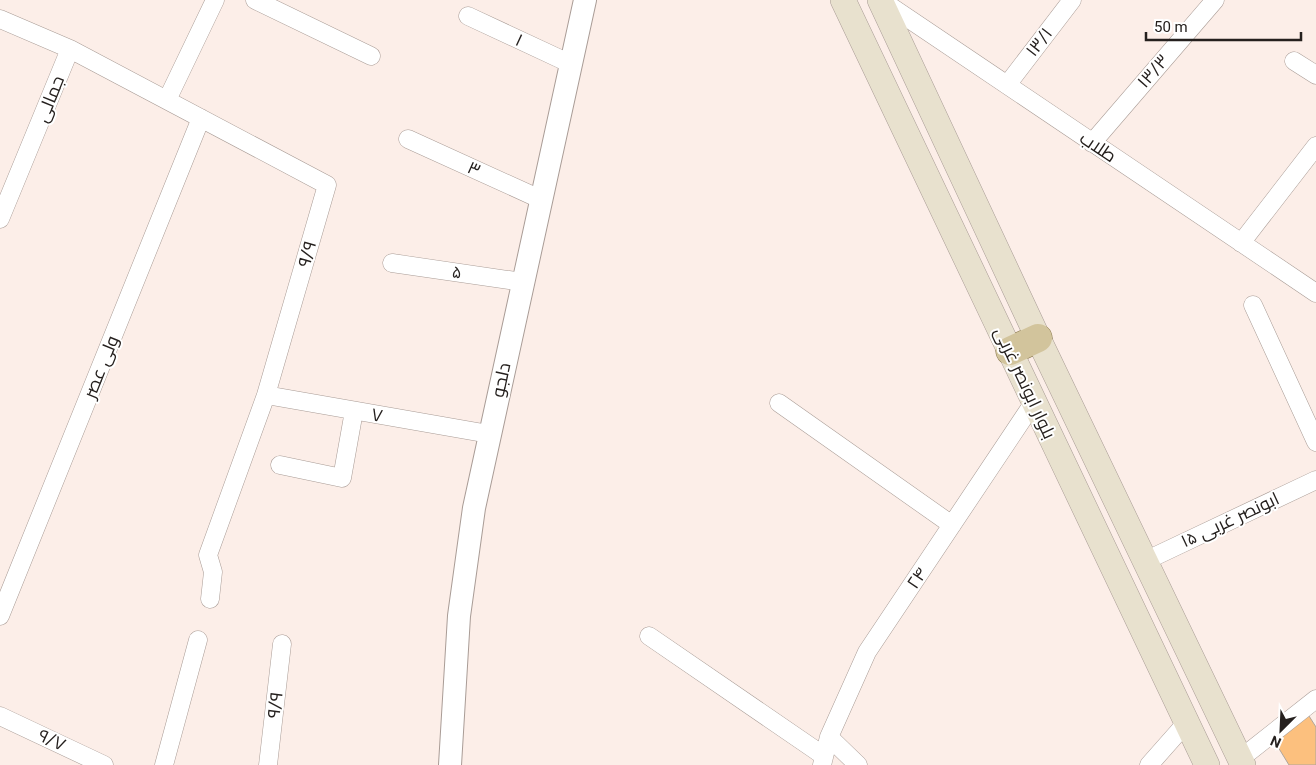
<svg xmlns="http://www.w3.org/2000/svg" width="1316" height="765" viewBox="0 0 1316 765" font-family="Roboto,Cairo,sans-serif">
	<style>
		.building { fill: #fcc07e; stroke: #aea59c }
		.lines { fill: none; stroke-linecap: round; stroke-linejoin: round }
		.minor-casing { stroke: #a99c96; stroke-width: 19 }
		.tertiary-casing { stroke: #a99c96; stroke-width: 24 }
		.secondary-casing { stroke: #a99c96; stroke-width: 26 }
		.primary-casing { stroke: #827145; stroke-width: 29 }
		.minor { stroke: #fff; stroke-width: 18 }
		.tertiary { stroke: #fff; stroke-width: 22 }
		.secondary { stroke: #e8e1ce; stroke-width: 25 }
		.primary { stroke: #d2c49c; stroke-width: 28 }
		.labels { text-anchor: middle; stroke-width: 4; stroke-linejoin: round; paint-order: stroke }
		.street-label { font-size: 18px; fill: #25201e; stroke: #fff }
	</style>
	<rect width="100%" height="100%" fill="#fceee8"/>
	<path class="building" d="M1309,716L1316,727V765H1289L1278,747L1281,732Z"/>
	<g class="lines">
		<g class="minor-casing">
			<path id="minor" d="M255,0L371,56
				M881,0L1316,293
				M468,16L571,64
				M0,19L70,49L327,185L266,395L208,555L213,572L210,599
				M1294,61L1316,75
				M1007,85L1072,0
				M167,100L215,0
				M408,139L540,199
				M1092,143L1215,0
				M0,219L70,49
				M1241,243L1316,146
				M392,263L522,282
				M1253,305L1316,442
				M266,395L489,434
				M779,403L952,525
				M280,465L342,478L354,411
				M1145,561L1316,480
				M0,616L201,118
				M649,636L824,756
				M0,716L104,765
				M829,737L858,765
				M1240,759L1316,699
				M164,765L198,640
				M268,765L282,644
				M822,765L829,737L867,652L1034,402
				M1149,765L1187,722"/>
		</g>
		<g class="tertiary-casing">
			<path id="tertiary" d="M450,765L459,616L474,508L585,0"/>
		</g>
		<g class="secondary-casing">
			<path id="secondary" d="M843,0L1207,765
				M880,0L1038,338L1243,765"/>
		</g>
		<g class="primary-casing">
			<path id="primary" d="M1010,351L1038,338"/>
		</g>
		<use href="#minor" class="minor"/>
		<use href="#tertiary" class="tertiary"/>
		<use href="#secondary" class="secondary"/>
		<use href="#primary" class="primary"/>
	</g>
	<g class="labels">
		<g class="street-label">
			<text transform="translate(519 40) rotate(25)" y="6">۱</text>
			<text transform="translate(1039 42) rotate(-52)" y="6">۱۳/۱</text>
			<text transform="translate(1153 71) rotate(-49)" y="6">۱۳/۳</text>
			<text transform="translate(50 99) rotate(-68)" y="6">جمالی</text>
			<text transform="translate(1098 147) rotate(34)" y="6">طلاب</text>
			<text transform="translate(474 169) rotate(24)" y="6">۳</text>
			<text transform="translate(307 254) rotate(-74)" y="6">۹/۹</text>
			<text transform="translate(457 272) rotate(8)" y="6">۵</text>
			<text transform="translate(101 367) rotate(-68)" y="6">ولی عصر</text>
			<text transform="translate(501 380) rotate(-78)" y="6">دلجو</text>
			<text transform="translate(1025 383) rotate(65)" y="6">بلوار ابونصر غربی</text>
			<text transform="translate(377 415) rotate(10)" y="6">۷</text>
			<text transform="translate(1230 520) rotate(-25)" y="6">ابونصر غربی ۱۵</text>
			<text transform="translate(917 578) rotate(-56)" y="6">۲۴</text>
			<text transform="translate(275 705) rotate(-83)" y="6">۹/۹</text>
			<text transform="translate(52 740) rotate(25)" y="6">۹/۷</text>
		</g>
	</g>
	<g transform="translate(1281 730) rotate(204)" stroke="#ffffff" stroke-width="4" paint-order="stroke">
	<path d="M0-4L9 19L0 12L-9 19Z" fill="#25201e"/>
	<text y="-8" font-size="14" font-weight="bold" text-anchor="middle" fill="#25201e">N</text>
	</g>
	<path d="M1146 32v8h155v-8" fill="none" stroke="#25201e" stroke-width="2.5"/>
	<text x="1154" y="32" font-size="15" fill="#25201e" stroke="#ffffff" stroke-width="4" paint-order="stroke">50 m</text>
</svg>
